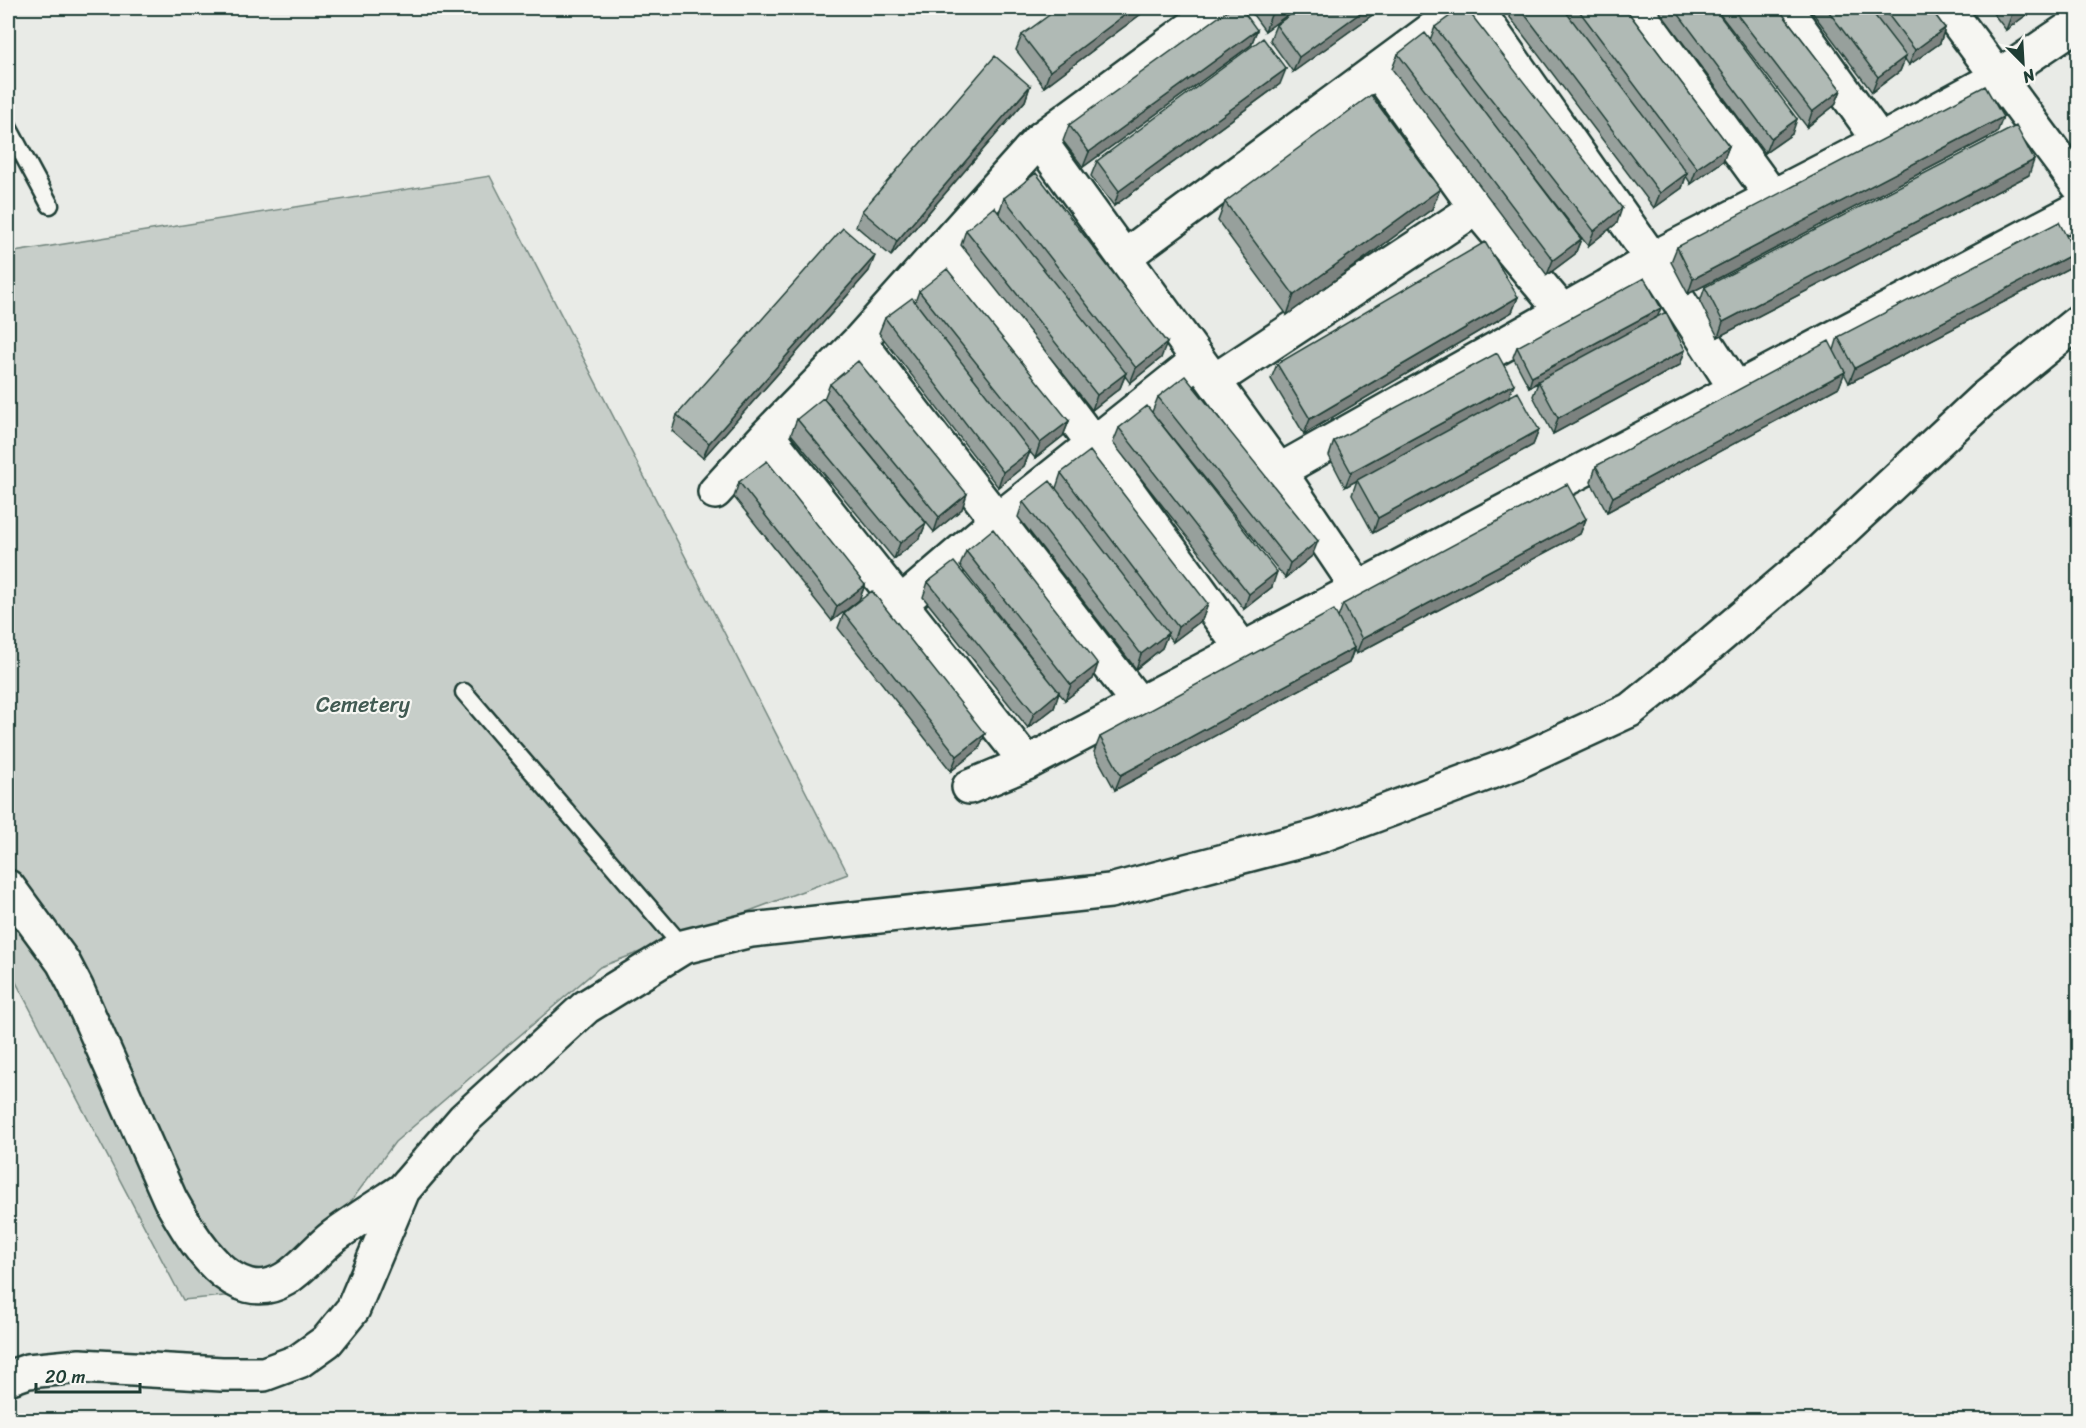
<svg xmlns="http://www.w3.org/2000/svg" width="2086" height="1428" viewBox="0 0 2086 1428" font-family="Sriracha,sans-serif">
	<style>
		.green { fill: #c7cec9; stroke: #73867e; stroke-width: 1.5 }
		.lines { fill: none; stroke-linecap: round; stroke-linejoin: round }
		.service-casing { stroke: #1f3d34; stroke-width: 21 }
		.minor-casing { stroke: #1f3d34; stroke-width: 38 }
		.service { stroke: #f6f6f2; stroke-width: 16 }
		.minor { stroke: #f6f6f2; stroke-width: 33 }
		.wall { fill: #97a09c; stroke: #1f3d34; stroke-width: 1.5 }
		.shaded-wall { fill: #7b827f; stroke: #1f3d34; stroke-width: 1.5 }
		.building { fill: #b0bab5; stroke: #1f3d34; stroke-width: 1.5 }
		.labels { text-anchor: middle; stroke-width: 4.5; stroke-linejoin: round; paint-order: stroke }
		.park-label { font-size: 22px; fill: #415a52; stroke: #f6f6f2 }
	</style>
	<rect width="100%" height="100%" fill="#e9ebe7"/>
	<filter id="ink" filterUnits="userSpaceOnUse"><feTurbulence type="fractalNoise" baseFrequency=".0167" numOctaves="2"/><feDisplacementMap in="SourceGraphic" scale="12" xChannelSelector="R" yChannelSelector="G"/><feConvolveMatrix kernelMatrix="1 2 1 2 8 2 1 2 1" color-interpolation-filters="sRGB"/></filter>
	<g filter="url(#ink)">
		<path class="green" d="M490,176L848,874L600,967L395,1142L285,1290L183,1300L8,967V253Z"/>
		<g class="lines">
			<g class="service-casing">
				<path id="service" d="M8,127L50,205
					M464,692L683,947"/>
			</g>
			<g class="minor-casing">
				<path id="minor" d="M1476,8L1652,259L1736,389
					M1635,8L1772,196
					M1785,8L1880,141
					M1947,8L2078,185
					M1377,70L1476,208L1562,311
					M1039,140L1279,471L1358,588
					M945,246L1093,443L1243,650
					M1124,257L1461,8
					M859,341L1139,704
					M1214,381L1476,208
					M767,435L1027,763
					M1279,471L1606,287L1652,259L1880,141L1998,77L2078,23
					M715,492L767,435L859,341L1039,140L1218,8
					M901,603L999,519L1197,361
					M969,787L1027,763L2078,209
					M8,887L63,962L76,987L170,1199C191,1236 232,1311 285,1279C303,1268 317,1249 334,1236C356,1220 380,1205 403,1190
					M8,1378L28,1371L80,1366L222,1374H264L299,1361L327,1341L353,1309L403,1190L464,1119L586,1007L683,947L751,930L1110,891L1319,836L1515,763L1630,710L1698,655L1817,554L1984,398L2078,322"/>
			</g>
			<use href="#service" class="service"/>
			<use href="#minor" class="minor"/>
		</g>
		<path class="wall" d="M1149,8L1044,87L1016,50L1022,35Z
			M1248,8H1297L1265,31Z
			M1300,8H1382L1293,72L1270,40L1276,25Z
			M1503,8H1625L1729,146L1723,161L1691,184L1686,176L1682,188L1654,208Z
			M1657,8H1714L1792,134L1765,153Z
			M1715,8H1778L1841,90L1835,105L1807,127Z
			M1809,8H1930L1945,28L1940,43L1909,65L1905,59L1900,71L1872,92Z
			M1989,8H2034L2033,10L2006,30Z
			M1435,27L1617,223L1588,246L1511,147L1581,239L1575,254L1547,275L1392,69L1398,54L1430,40Z
			M1257,30L1251,45L1083,167L1063,141L1069,125Z
			M1280,84L1114,206L1091,176L1097,161Z
			M2079,85V95L2076,92Z
			M1030,86L1025,101L891,256L856,226L862,211Z
			M1997,133L1688,294L1671,262L1677,247Z
			M2029,175L1718,337L1700,302L1705,287Z
			M1440,189L1432,209L1287,315L1218,221L1225,202Z
			M1004,198L1161,358L1130,383L1125,376L1120,388L1092,410L961,245L966,230L999,213Z
			M2075,253L2069,268L1849,383L1844,373L1839,387L1607,512L1591,482L1596,466L1834,350L1838,337Z
			M869,271L703,458L672,431L677,415Z
			M919,291L1069,421L1063,436L1035,458L1030,452L1024,466L998,487L879,333L885,318L915,302Z
			M1518,297L1512,312L1304,434L1271,379L1277,364Z
			M1657,317L1685,350L1680,365L1553,434L1533,396L1538,383L1529,387L1513,357L1517,347Z
			M830,384L962,509L934,532L824,399Z
			M1158,397L1312,556L1285,578L1158,420L1272,587L1244,609L1113,443L1119,428L1152,412Z
			M1509,397L1539,430L1533,445L1373,533L1352,495L1357,480L1345,487L1329,456L1334,441Z
			M797,419L926,523L920,538L894,559L791,434Z
			M1061,473L1208,604L1202,620L1173,642L1167,635L1162,648L1136,669L1018,517L1023,502L1056,488Z
			M739,482L865,585L859,600L832,621L734,497Z
			M1586,519L1580,534L1356,654L1354,650L1349,663L1115,790L1094,752L1100,737L1338,618L1343,604Z
			M966,551L1093,679L1065,700L1059,693L1054,708L1028,728L923,597L928,582L1047,677L960,566Z
			M844,613L979,749L951,771L838,628Z"/>
		<path class="shaded-wall" d="M1134,8H1149L1044,87L1050,71Z
			M1282,8H1297L1265,31L1271,15Z
			M1367,8H1382L1293,72L1299,57Z
			M2021,8H2034L2033,10L2006,30L2012,14Z
			M1945,28L1940,43L1909,65L1915,50Z
			M1257,30L1251,45L1083,167L1089,152Z
			M1906,56L1900,71L1872,92L1878,77Z
			M1286,69L1280,84L1114,206L1119,191Z
			M1030,86L1025,101L891,256L897,241Z
			M1841,90L1835,105L1807,127L1812,112Z
			M2003,117L1997,133L1688,294L1693,279Z
			M1797,119L1792,134L1765,153L1771,138Z
			M1729,146L1723,161L1691,184L1697,168Z
			M2034,160L2029,175L1718,337L1723,322Z
			M1687,173L1682,188L1654,208L1660,193Z
			M1440,189L1432,209L1287,315L1294,295Z
			M1622,208L1617,223L1588,246L1594,231Z
			M1581,239L1575,254L1547,275L1553,260Z
			M2075,253L2069,268L1849,383L1855,368Z
			M875,256L869,271L703,458L709,443Z
			M1518,297L1512,312L1304,434L1310,419Z
			M1661,308L1657,318L1529,387L1532,377Z
			M1167,343L1161,358L1130,383L1136,368Z
			M1685,350L1680,365L1553,434L1558,418Z
			M1845,372L1839,387L1607,512L1613,497Z
			M1126,373L1120,388L1092,410L1097,395Z
			M1514,384L1508,399L1345,487L1351,472Z
			M1069,421L1063,436L1035,458L1040,443Z
			M1539,430L1533,445L1373,533L1378,518Z
			M1030,451L1024,466L998,487L1003,472Z
			M967,494L962,509L934,532L939,517Z
			M1586,519L1580,534L1356,654L1362,639Z
			M926,523L920,538L894,559L900,543Z
			M1318,541L1312,556L1285,578L1290,563Z
			M1277,572L1272,587L1244,609L1249,594Z
			M865,585L859,600L832,621L837,606Z
			M1208,604L1202,620L1173,642L1178,627Z
			M1168,633L1162,648L1136,669L1141,654Z
			M1354,648L1349,663L1115,790L1121,775Z
			M1098,664L1093,679L1065,700L1071,685Z
			M1059,692L1054,708L1028,728L1034,713Z
			M985,734L979,749L951,771L957,756Z"/>
		<path class="building" d="M1059,8H1134L1050,71L1022,35Z
			M1231,8H1241L1257,30L1089,152L1069,125Z
			M1265,8H1282L1271,15Z
			M1300,8H1367L1299,57L1276,25Z
			M1461,8H1466L1622,208L1594,231L1435,27Z
			M1520,8H1563L1687,173L1660,193Z
			M1577,8H1625L1729,146L1697,168Z
			M1674,8H1714L1797,119L1771,138Z
			M1732,8H1778L1841,90L1812,112Z
			M1826,8H1869L1906,56L1878,77Z
			M1883,8H1930L1945,28L1915,50Z
			M2007,8H2021L2012,14Z
			M1425,33L1581,239L1553,260L1398,54Z
			M1263,38L1286,69L1119,191L1097,161Z
			M995,56L1030,86L897,241L862,211Z
			M1985,86L2003,117L1693,279L1677,247Z
			M1371,95L1440,189L1294,295L1225,202Z
			M2016,126L2034,160L1723,322L1705,287Z
			M1036,173L1167,343L1136,368L1004,198Z
			M994,207L1126,373L1097,395L966,230Z
			M2059,222L2075,253L1855,368L1838,337Z
			M843,228L875,256L709,443L677,415Z
			M1485,242L1518,297L1310,419L1277,364Z
			M947,269L1069,421L1040,443L919,291Z
			M1644,278L1661,308L1532,377L1517,347Z
			M912,298L1030,451L1003,472L885,318Z
			M1666,312L1685,350L1558,418L1538,381Z
			M1829,341L1845,372L1613,497L1596,466Z
			M1497,353L1514,384L1351,472L1334,441Z
			M858,361L967,494L939,517L830,384Z
			M1185,376L1318,541L1290,563L1158,397Z
			M1518,392L1539,430L1378,518L1357,480Z
			M823,398L926,523L900,543L797,419Z
			M1147,406L1277,572L1249,594L1119,428Z
			M1090,451L1208,604L1178,627L1061,473Z
			M767,461L865,585L837,606L739,482Z
			M1050,481L1168,633L1141,654L1023,502Z
			M1567,484L1586,519L1362,639L1343,604Z
			M993,529L1098,664L1071,685L966,551Z
			M954,562L1059,692L1034,713L928,582Z
			M872,591L985,734L957,756L844,613Z
			M1334,610L1354,648L1121,775L1100,737Z"/>
	</g>
	<g class="labels">
		<g class="park-label">
			<text x="363" y="712">Cemetery</text>
		</g>
	</g>
	<rect width="2086" height="1428" fill="none" stroke="#f6f6f2" stroke-width="30"/>
	<rect x="15" y="15" width="2056" height="1398" fill="none" stroke="#1f3d34" stroke-width="2" filter="url(#ink)"/>
	<g transform="translate(2023 63) rotate(156)" stroke="#f6f6f2" stroke-width="4.5" paint-order="stroke">
	<path d="M0-4.5L10 22L0 15L-10 22Z" fill="#1f3d34"/>
	<text y="-9" font-size="16" font-weight="bold" text-anchor="middle" fill="#1f3d34">N</text>
	</g>
	<path d="M36 1383v9h104v-9" fill="none" stroke="#1f3d34" stroke-width="3"/>
	<text x="45" y="1383" font-size="18" fill="#1f3d34" stroke="#f6f6f2" stroke-width="4.5" paint-order="stroke">20 m</text>
</svg>
